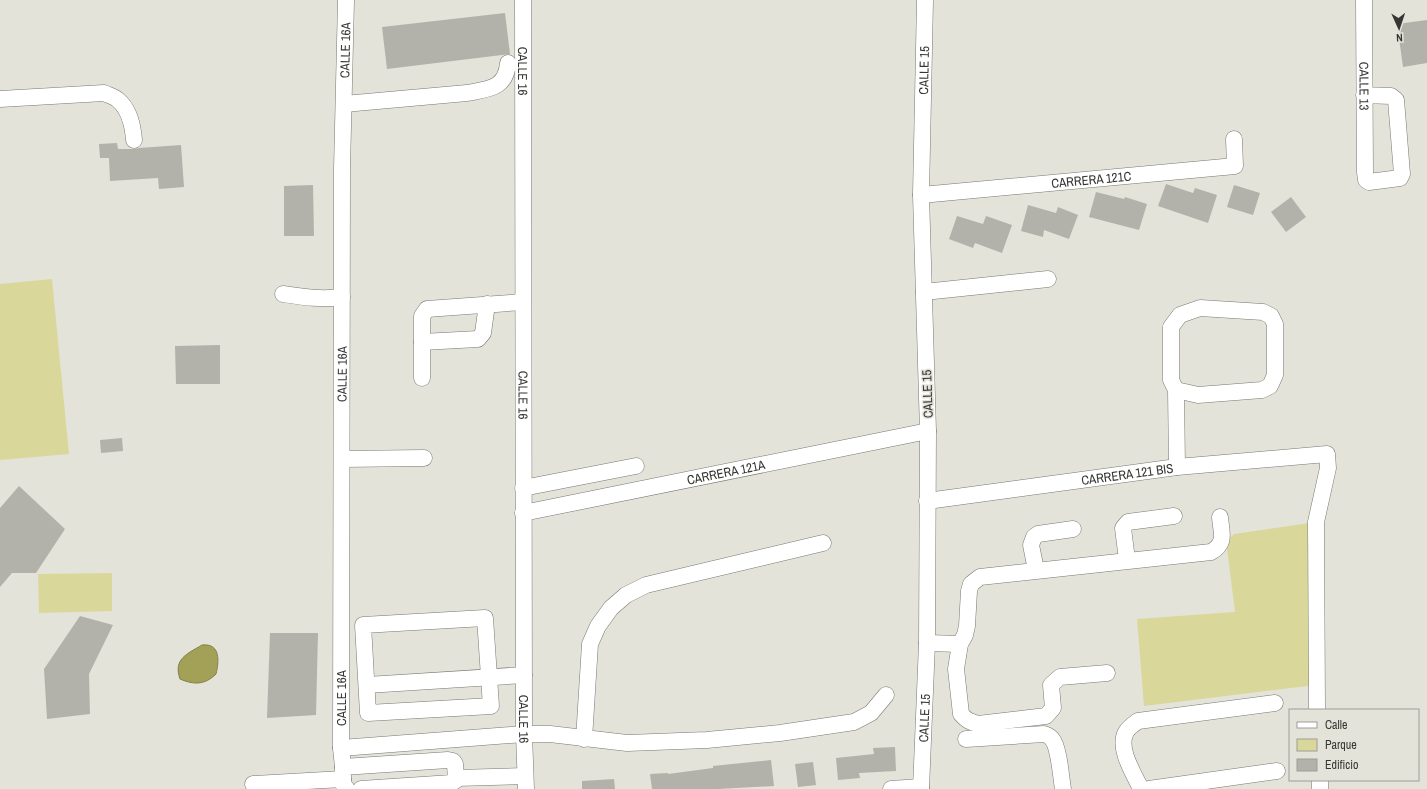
<svg xmlns="http://www.w3.org/2000/svg" width="1427" height="789" viewBox="0 0 1427 789" font-family="'Archivo Narrow',sans-serif">
	<style>
		.green { fill: #d9d89a }
		.water { fill: #a3a157; stroke: #82814c }
		.building { fill: #b2b2aa }
		.lines { fill: none; stroke-linecap: round; stroke-linejoin: round }
		.minor-casing { stroke: #787870; stroke-width: 17 }
		.minor { stroke: #fff; stroke-width: 16 }
		.labels { text-anchor: middle; stroke-width: 3; stroke-linejoin: round; paint-order: stroke }
		.street-label { font-size: 13px; fill: #363633; stroke: #e3e3da }
	</style>
	<rect width="100%" height="100%" fill="#e3e3da"/>
	<path class="green" d="M52,279L69,454L0,460V284Z
		M1316,522V685L1144,706L1137,619L1235,612L1226,541L1234,534Z
		M112,573V611L39,613L38,574Z"/>
	<path class="water" d="M202,645C221,643 219,662 216,674C205,685 194,685 180,679C173,659 187,654 202,645Z"/>
	<path class="building" d="M505,13L510,54L387,69L382,27Z
		M1427,20V63L1403,67L1397,24Z
		M117,143L118,149H135L139,148L181,145L184,187L159,189L158,178L110,181L109,158H100L99,144Z
		M1166,184L1193,193L1195,188L1217,195L1208,223L1158,206Z
		M313,185L314,236H284V186Z
		M1234,185L1260,193L1253,215L1227,207Z
		M1096,192L1124,199L1125,197L1147,204L1139,230L1089,217Z
		M1291,197L1306,217L1286,232L1271,212Z
		M1028,205L1056,213L1058,207L1078,215L1069,239L1044,230L1043,237L1021,231Z
		M957,216L983,224L986,216L1012,225L1002,253L975,243L973,248L949,239Z
		M220,345V384H176L175,346Z
		M122,438L123,451L101,453L100,440Z
		M19,486L65,529L36,573H12L0,587V508Z
		M80,616L113,625L89,674L90,714L47,719L44,669Z
		M270,633H318L316,715L267,718Z
		M895,747L896,771L859,773L860,778L838,780L836,758L874,754L873,748Z
		M771,760L774,786L718,789H652L650,774L668,773V774L713,768V766Z
		M813,762L816,785L798,787L795,764Z
		M614,779L615,789H582V781Z"/>
	<g class="lines">
		<g class="minor-casing">
			<g id="minor">
				<path id="s1" d="M523,0L524,734L526,789"/>
				<path id="s2" d="M1364,0L1365,172L1366,180L1369,182L1400,178L1402,174L1396,100L1391,96L1364,95"/>
				<path d="M0,99L104,93C108,95 115,97 118,100C129,109 133,127 134,140"/>
				<path d="M344,104L467,93C488,89 506,89 508,63"/>
				<path id="s3" d="M921,195L1235,166L1234,139"/>
				<path d="M924,292L1048,279"/>
				<path d="M283,294C303,297 322,300 342,297"/>
				<path d="M422,342L478,339L483,333L487,304"/>
				<path d="M422,378V316L427,309L523,302"/>
				<path d="M1176,390L1198,395L1262,390L1270,386L1275,375V324L1271,316L1263,312L1200,308L1180,315L1171,327V380L1176,390L1177,467"/>
				<path d="M342,459L424,458"/>
				<path d="M523,488L636,466"/>
				<path id="s4" d="M927,501L1177,467L1327,454L1328,468L1316,522L1317,710"/>
				<path id="s5" d="M523,513L928,431"/>
				<path d="M1127,560L1123,528L1128,522L1174,516"/>
				<path d="M1036,570L1031,545L1034,537L1038,534L1073,529"/>
				<path d="M485,618L491,706L368,713L363,625Z"/>
				<path d="M927,643L960,644"/>
				<path d="M1107,673L1060,677L1051,685L1053,708L1046,716L978,724C970,722 966,720 961,714L956,669L960,644L965,635L967,626L969,591L971,584L980,577L1211,552C1227,543 1221,532 1220,517"/>
				<path d="M367,685L524,675"/>
				<path d="M584,739L590,644L598,626L611,608L626,595L646,585L823,543"/>
				<path d="M966,739L1044,734C1047,735 1050,736 1052,739C1059,747 1061,777 1063,789"/>
				<path d="M341,748L524,734H550L627,743L707,740L780,733L854,722L871,713L886,695"/>
				<path id="s6" d="M343,767L341,748L342,169L346,0"/>
				<path d="M456,778L525,776"/>
				<path d="M1320,780V789"/>
				<path d="M253,784L343,779"/>
				<path d="M347,789L343,784V767L448,760L453,761L455,764L456,780L452,783L361,789"/>
				<path d="M891,789L921,787"/>
				<path id="s7" d="M921,789L927,643L928,431L921,195L925,0"/>
				<path d="M1141,789C1134,774 1117,748 1126,732C1129,727 1134,724 1138,721L1275,703"/>
				<path d="M1149,789L1277,771"/>
			</g>
		</g>
		<use href="#minor" class="minor"/>
	</g>
	<g class="labels">
		<g class="street-label">
			<text dy="5" stroke="none"><textPath href="#s6" startOffset="717">CALLE 16A</textPath></text>
			<text dy="5" stroke="none"><textPath href="#s1" startOffset="71">CALLE 16</textPath></text>
			<text dy="5" stroke="none"><textPath href="#s7" startOffset="719">CALLE 15</textPath></text>
			<text dy="5" stroke="none"><textPath href="#s2" startOffset="86">CALLE 13</textPath></text>
			<text dy="5" stroke="none"><textPath href="#s3" startOffset="171">CARRERA 121C</textPath></text>
			<text dy="5" stroke="none"><textPath href="#s6" startOffset="393">CALLE 16A</textPath></text>
			<text transform="translate(927 394) rotate(-92)" y="5">CALLE 15</text>
			<text dy="5" stroke="none"><textPath href="#s1" startOffset="395">CALLE 16</textPath></text>
			<text dy="5" stroke="none"><textPath href="#s5" startOffset="207">CARRERA 121A</textPath></text>
			<text dy="5" stroke="none"><textPath href="#s4" startOffset="202">CARRERA 121 BIS</textPath></text>
			<text dy="5" stroke="none"><textPath href="#s6" startOffset="69">CALLE 16A</textPath></text>
			<text dy="5" stroke="none"><textPath href="#s7" startOffset="71">CALLE 15</textPath></text>
			<text dy="5" stroke="none"><textPath href="#s1" startOffset="719">CALLE 16</textPath></text>
		</g>
	</g>
	<rect x="1289" y="709" width="130" height="72" fill="#e3e3da" stroke="#9e9e97"/>
	<rect x="1297" y="722" width="20" height="6" fill="#ffffff" stroke="#9e9e97"/>
	<text x="1325" y="729" font-size="12" fill="#363633">Calle</text>
	<rect x="1297" y="739" width="20" height="12" fill="#d9d89a" stroke="#9e9e97"/>
	<text x="1325" y="749" font-size="12" fill="#363633">Parque</text>
	<rect x="1297" y="759" width="20" height="12" fill="#b2b2aa" stroke="#9e9e97"/>
	<text x="1325" y="769" font-size="12" fill="#363633">Edificio</text>
	<g transform="translate(1399 28) rotate(177)" stroke="#e3e3da" stroke-width="3" paint-order="stroke">
	<path d="M0-3L7 15L0 10L-7 15Z" fill="#363633"/>
	<text y="-6" font-size="11" font-weight="bold" text-anchor="middle" fill="#363633">N</text>
	</g>
</svg>
